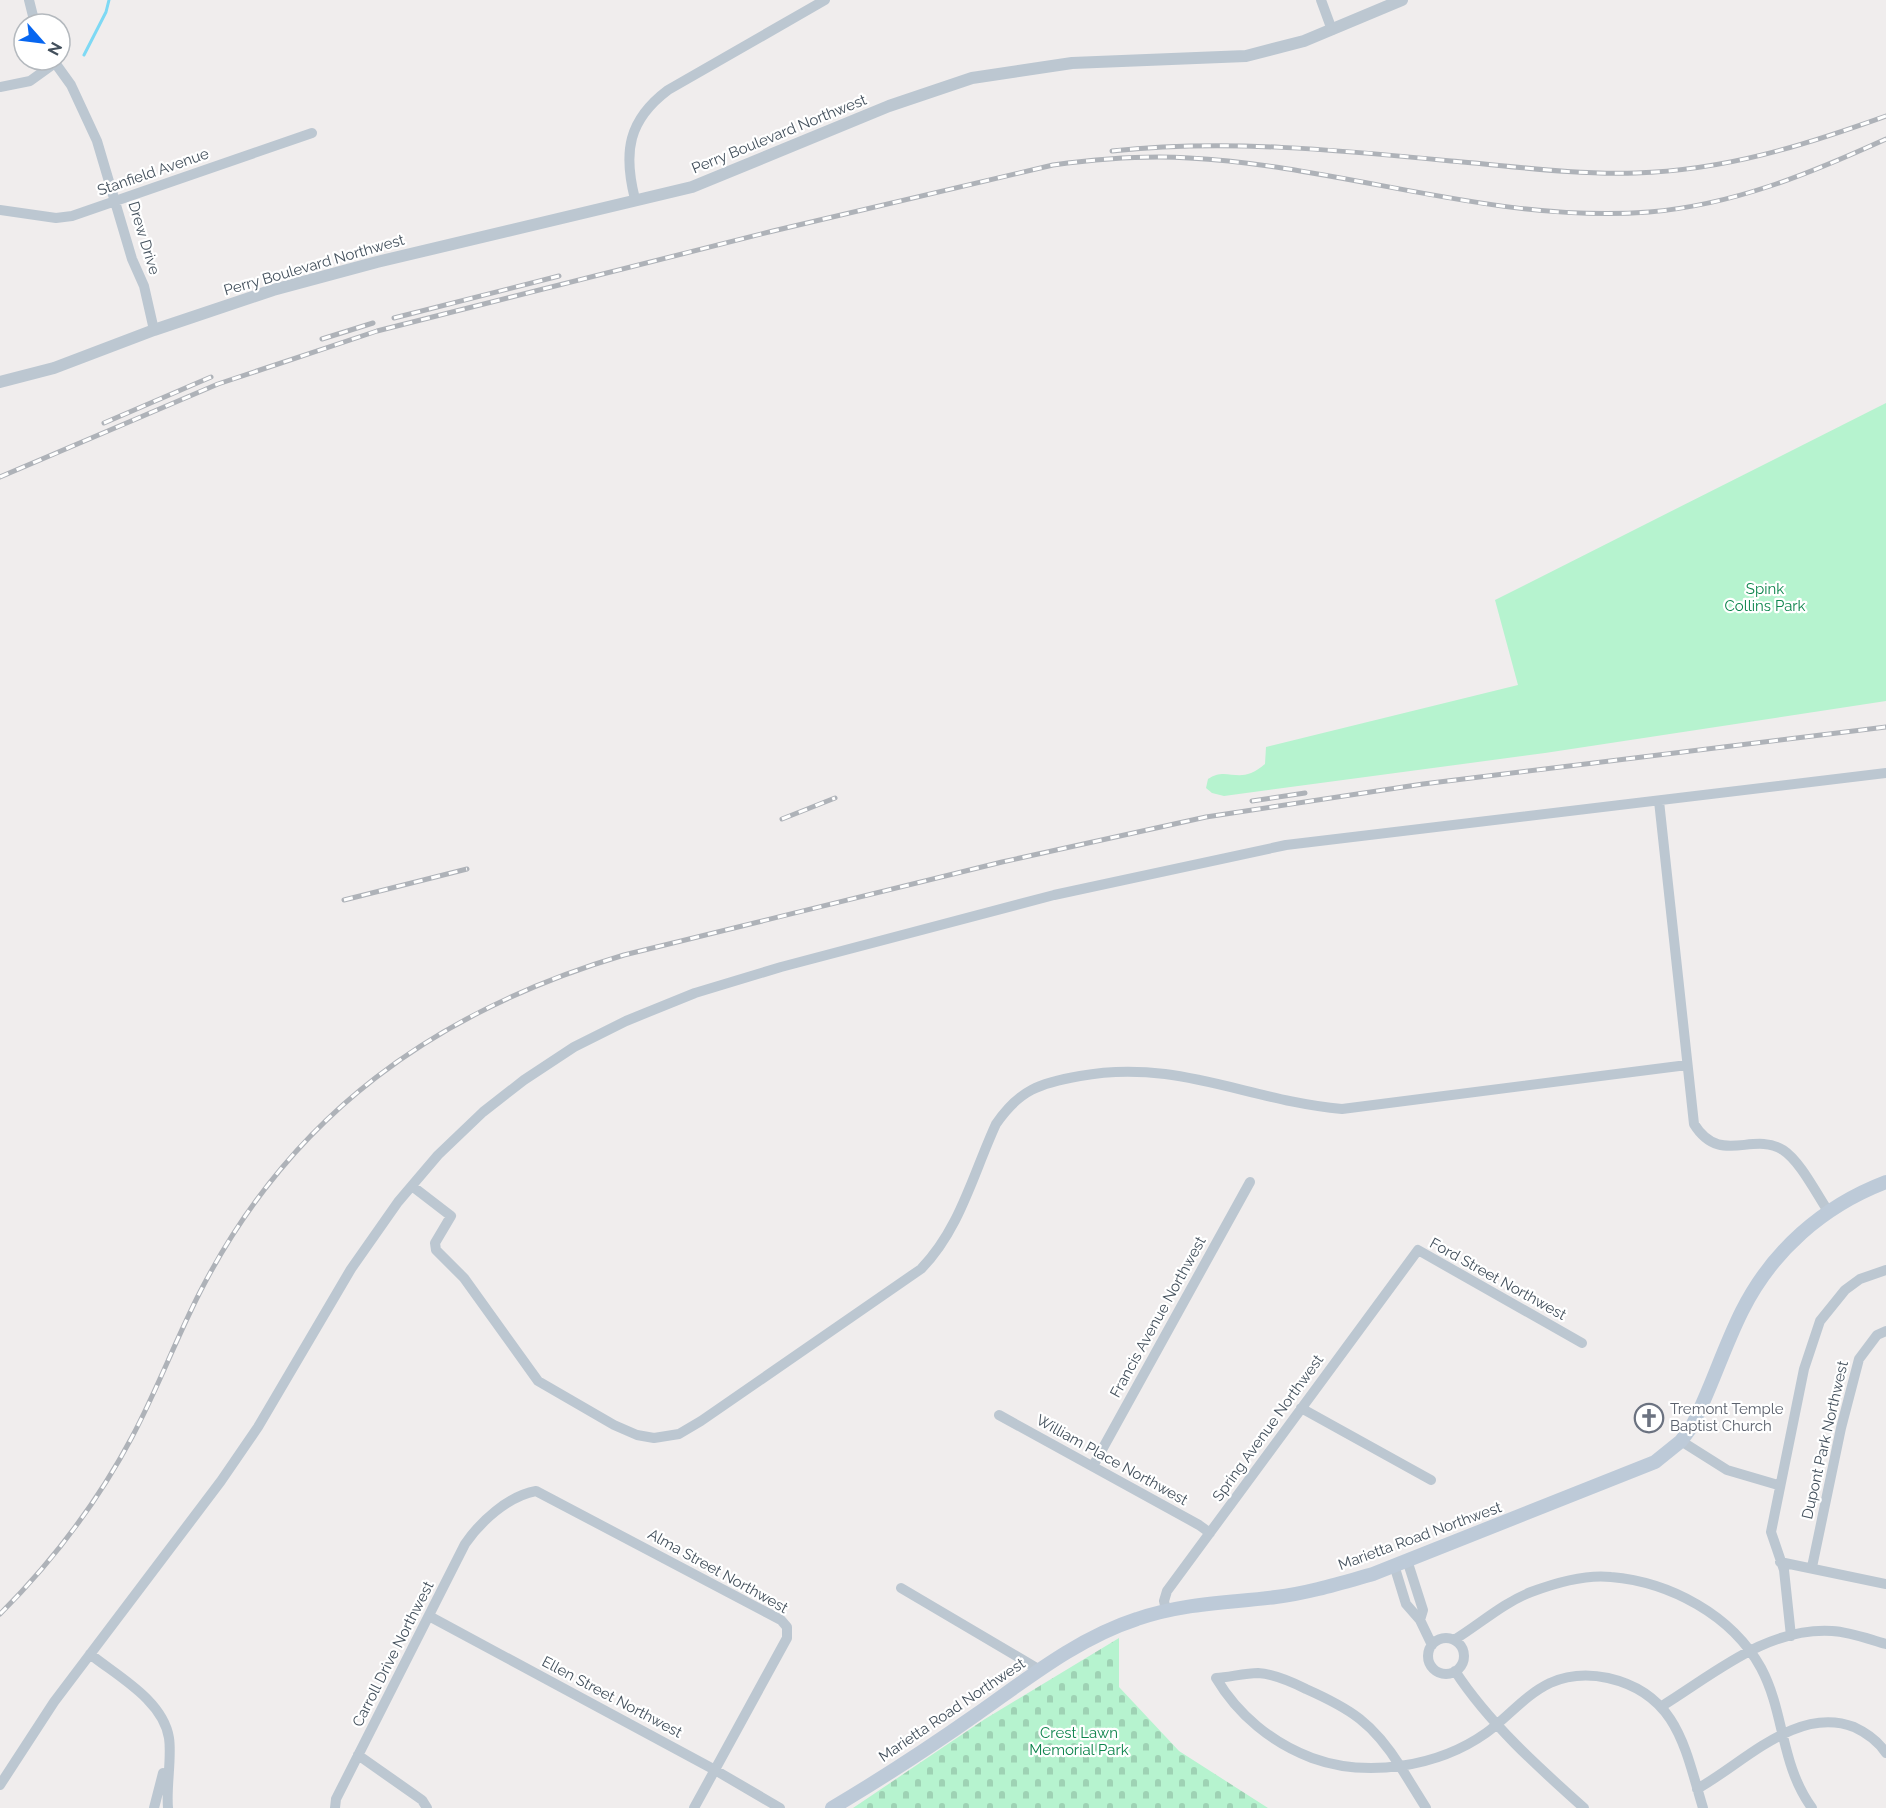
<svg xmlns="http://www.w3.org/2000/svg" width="1886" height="1808" viewBox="0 0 1886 1808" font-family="Raleway,sans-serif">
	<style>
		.cemetery { fill: url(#cemetery-stones) }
		.park { fill: #b6f3cf }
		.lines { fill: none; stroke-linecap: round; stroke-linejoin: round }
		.stream { stroke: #7ed9f4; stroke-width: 3 }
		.minor { stroke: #bcc7d1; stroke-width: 10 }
		.tertiary { stroke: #bcc7d1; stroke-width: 12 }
		.secondary { stroke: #bdcad8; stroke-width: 14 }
		.rail-casing { stroke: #aeb2b8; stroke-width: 5 }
		.rail { stroke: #fff; stroke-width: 3; stroke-dasharray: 9; stroke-linecap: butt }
		.labels { text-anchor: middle; stroke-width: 4.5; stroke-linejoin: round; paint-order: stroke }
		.street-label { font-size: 15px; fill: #43505c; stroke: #fff }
		.park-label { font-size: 15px; fill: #0d844c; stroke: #fff }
		.worship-label { font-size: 15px; fill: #5b616d; stroke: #fff; text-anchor: start }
	</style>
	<defs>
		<pattern id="cemetery-stones" width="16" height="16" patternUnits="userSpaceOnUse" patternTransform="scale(1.5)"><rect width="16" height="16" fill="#b6f3cf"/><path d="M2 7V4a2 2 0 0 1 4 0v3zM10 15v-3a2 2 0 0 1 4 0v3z" fill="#9ed2b4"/></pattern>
	</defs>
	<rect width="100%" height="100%" fill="#f0eded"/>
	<path class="cemetery" d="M1119,1638V1687L1179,1751L1268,1808H853L985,1719Z"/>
	<path class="park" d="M1886,403V701L1545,753L1224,796L1212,793L1206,788L1208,779C1228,765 1239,787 1265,764L1266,747L1518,685L1495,600Z"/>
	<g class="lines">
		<path class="stream" d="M84,55L106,12L109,0"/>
		<path class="minor" d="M29,0L35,24
			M1321,0L1332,30
			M53,60L71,85L97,141L132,259L144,286L154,330
			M0,87L30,81L55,63
			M635,199C623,152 628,120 668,90L825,0
			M0,210L56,218L72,216L312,133
			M1659,801L1694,1124C1720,1166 1752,1131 1783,1150C1800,1161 1816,1193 1828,1211
			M412,1186L451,1216L435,1243L436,1250L464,1278L538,1381L614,1425L637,1435L654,1438L679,1434L701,1421L921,1269C960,1229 973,1174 996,1124C1019,1090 1040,1083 1080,1076C1177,1058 1249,1101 1342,1109L1687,1065
			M1301,1408L1431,1480
			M999,1415L1199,1525L1210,1533
			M1681,1441L1727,1470L1778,1485
			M1093,1466L1250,1182
			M1780,1562L1886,1584
			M1394,1565L1406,1604L1420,1620L1423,1610L1407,1560
			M1812,1567L1841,1428L1859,1359L1877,1335L1886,1331
			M901,1588L1040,1670
			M1166,1610L1164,1601L1167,1591L1418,1250L1582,1343
			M429,1616L715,1770L780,1808
			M1420,1620L1432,1645
			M1791,1636L1784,1570L1771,1532L1804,1369L1820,1321L1845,1290L1860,1279L1886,1270
			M1428 1656a18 18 0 1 1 36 0a18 18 0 1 1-36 0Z
			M1454,1640C1480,1624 1503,1603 1531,1592C1555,1583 1585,1574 1611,1577C1670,1582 1732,1615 1761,1668C1785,1713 1780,1764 1812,1808
			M90,1654C117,1676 163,1700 169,1738C172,1757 166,1787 168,1808
			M1455,1671C1489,1723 1538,1767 1584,1808
			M1662,1706C1714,1674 1767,1627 1832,1631C1851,1632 1868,1639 1886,1644
			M358,1755L422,1800L427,1808
			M0,1785L54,1702L221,1481L258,1427L351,1269L398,1202L438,1155L483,1112L524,1080L574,1047L626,1021L695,993L781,967L1054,895L1286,845L1886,773
			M1697,1789C1744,1763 1797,1705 1854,1727C1867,1733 1878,1741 1886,1753
			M154,1808L163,1773
			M335,1808L336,1799L465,1544C480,1522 508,1496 536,1491L781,1620L787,1627V1638L694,1808
			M1426,1808L1400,1766C1373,1723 1351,1709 1306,1689C1292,1682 1273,1674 1258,1673C1245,1673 1230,1677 1216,1678C1238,1715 1272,1743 1312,1758C1367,1778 1438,1767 1486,1733C1508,1717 1525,1695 1550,1683C1568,1675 1589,1674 1608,1678C1678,1694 1685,1749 1703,1808"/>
		<path class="tertiary" d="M0,382L54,368L154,330L273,290L377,262L692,187L889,106L972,78L1072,63L1246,56L1304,41L1402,0"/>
		<path class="secondary" d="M832,1808C881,1779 930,1747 977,1714C1027,1679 1078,1638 1137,1619C1182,1603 1229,1603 1276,1597C1309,1593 1341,1583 1373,1574L1655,1462L1681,1441L1692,1426C1711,1389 1723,1349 1742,1311C1772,1251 1823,1206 1886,1182"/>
		<g class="rail-casing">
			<path id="rail" d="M1112,151C1225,139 1339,150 1451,161C1512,166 1574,175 1636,173C1726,170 1802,146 1886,116
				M394,318L559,276
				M322,339L373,323
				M104,423L211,377
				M0,477L218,384L377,331L773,231L1053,165C1098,159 1144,155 1189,158C1343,166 1494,224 1649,212C1733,205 1809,174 1886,139
				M1252,801L1305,793
				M782,819L835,798
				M344,900L467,869
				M0,1614C53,1561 97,1503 132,1437C157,1390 176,1339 200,1292C291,1114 436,1011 624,955L1002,862L1206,817L1423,784L1886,727"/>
		</g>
		<use href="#rail" class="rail"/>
	</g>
	<defs>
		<g id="church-ring" transform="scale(1.5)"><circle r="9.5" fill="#fff" stroke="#6b7280" stroke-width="1.5"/><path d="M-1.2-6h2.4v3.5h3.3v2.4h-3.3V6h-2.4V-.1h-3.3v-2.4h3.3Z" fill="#6b7280"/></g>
	</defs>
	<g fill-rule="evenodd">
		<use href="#church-ring" x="1649" y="1418"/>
	</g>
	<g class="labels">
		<g class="street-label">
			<text transform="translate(779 134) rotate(-22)" y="5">Perry Boulevard Northwest</text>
			<text transform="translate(153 172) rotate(-19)" y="5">Stanfield Avenue</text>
			<text transform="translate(144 238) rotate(73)" y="5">Drew Drive</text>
			<text transform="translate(314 265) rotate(-16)" y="5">Perry Boulevard Northwest</text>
			<text transform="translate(1498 1279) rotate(29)" y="5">Ford Street Northwest</text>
			<text transform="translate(1158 1317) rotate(-61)" y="5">Francis Avenue Northwest</text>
			<text transform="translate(1268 1428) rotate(-54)" y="5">Spring Avenue Northwest</text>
			<text transform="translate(1825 1440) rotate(-77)" y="5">Dupont Park Northwest</text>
			<text transform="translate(1112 1460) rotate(29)" y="5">William Place Northwest</text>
			<text transform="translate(1420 1536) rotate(-20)" y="5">Marietta Road Northwest</text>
			<text transform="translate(718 1571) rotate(29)" y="5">Alma Street Northwest</text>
			<text transform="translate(393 1654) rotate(-63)" y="5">Carroll Drive Northwest</text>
			<text transform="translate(612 1697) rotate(28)" y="5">Ellen Street Northwest</text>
			<text transform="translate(952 1710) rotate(-34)" y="5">Marietta Road Northwest</text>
		</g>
		<g class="park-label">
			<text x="1765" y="594">Spink<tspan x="1765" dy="17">Collins Park</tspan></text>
			<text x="1079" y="1738">Crest Lawn<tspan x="1079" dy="17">Memorial Park</tspan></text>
		</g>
		<g class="worship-label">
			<text x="1670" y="1414">Tremont Temple<tspan x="1670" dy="17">Baptist Church</tspan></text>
		</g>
	</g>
	<g transform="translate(42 42) rotate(118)"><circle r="28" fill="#ffffff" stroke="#b4b9be" stroke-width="1.5"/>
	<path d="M0-4.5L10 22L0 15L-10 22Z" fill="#0766f0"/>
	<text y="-9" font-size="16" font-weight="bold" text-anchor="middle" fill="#43505c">N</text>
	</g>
</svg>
